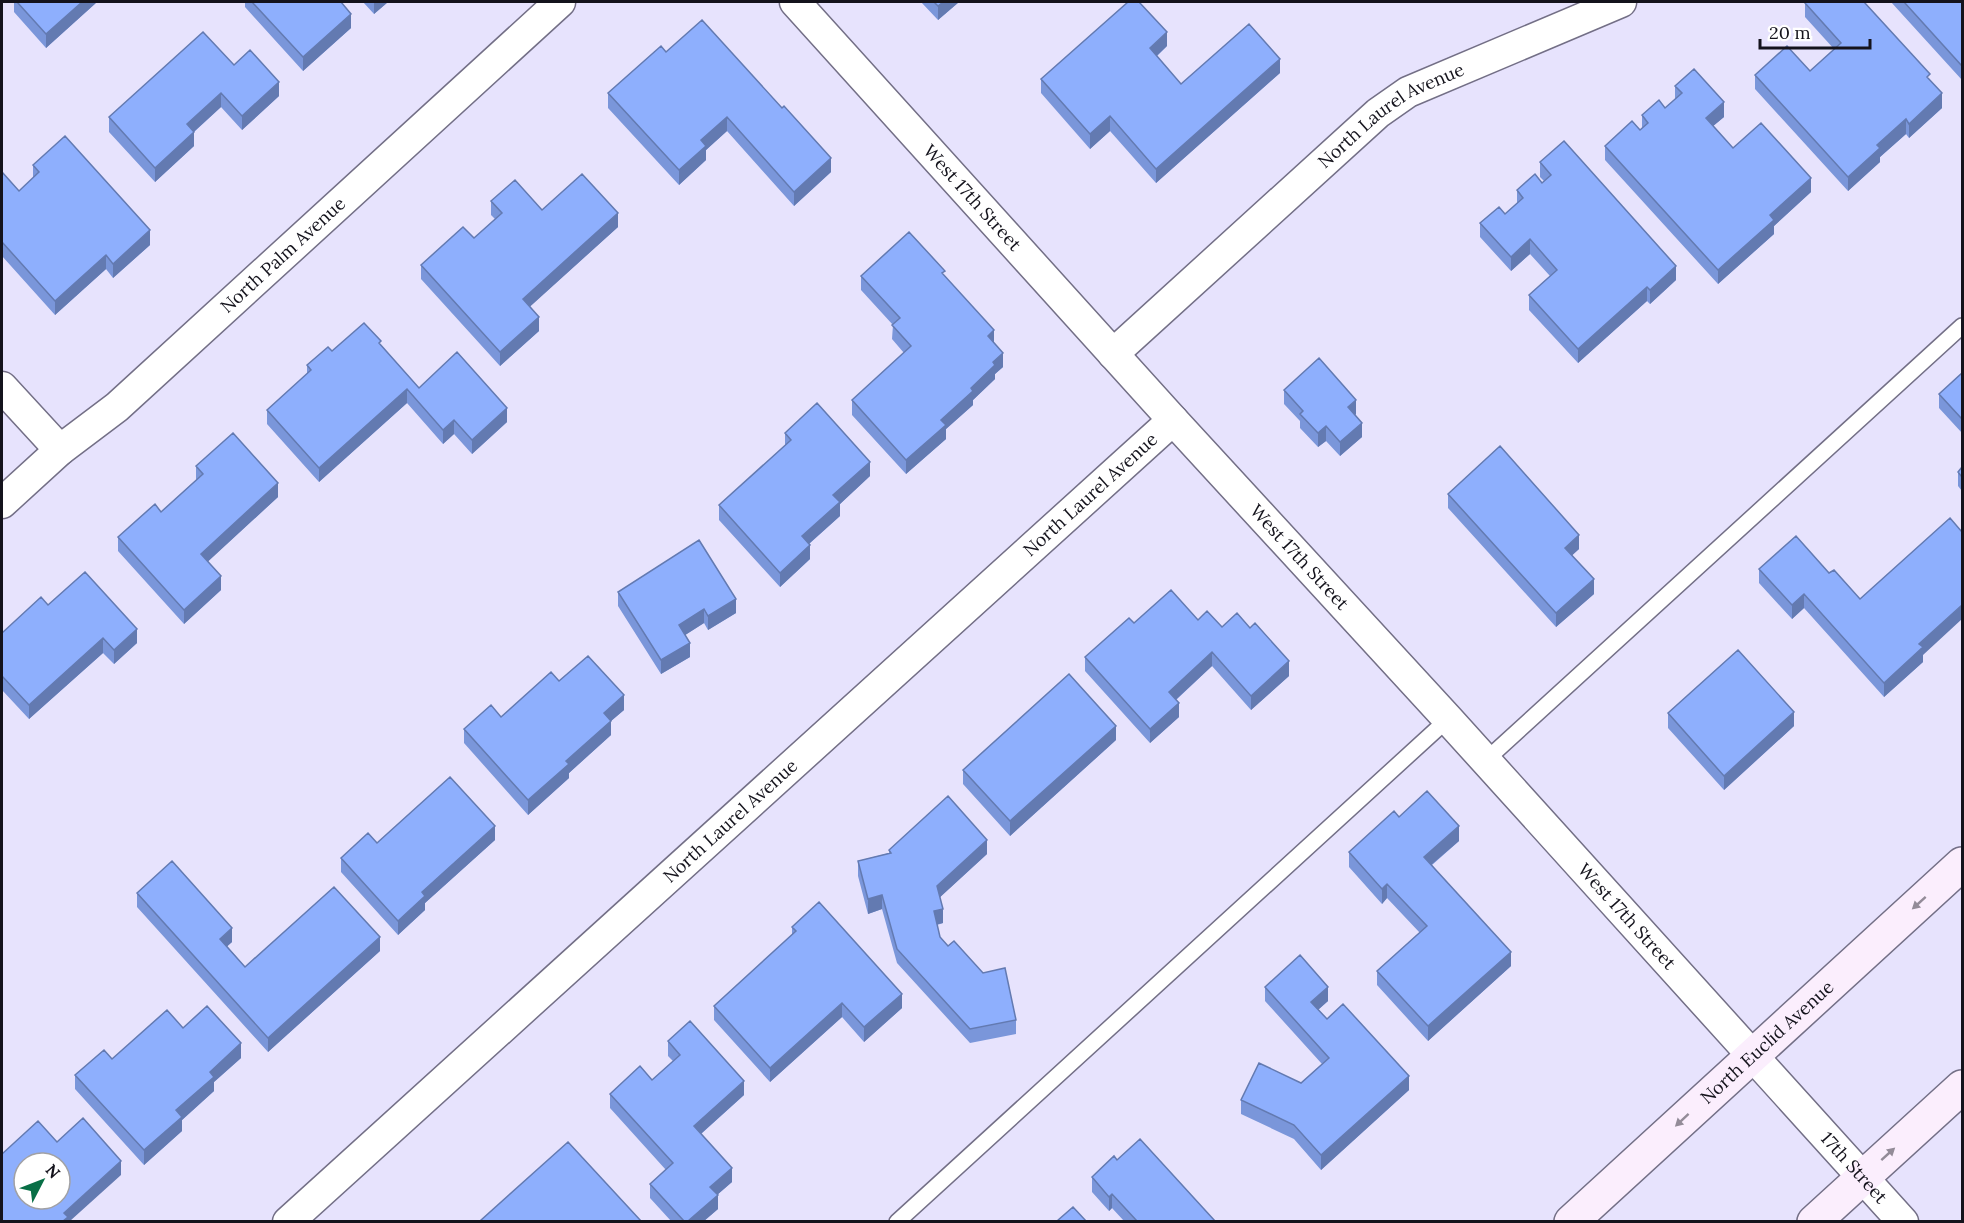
<svg xmlns="http://www.w3.org/2000/svg" width="1964" height="1223" viewBox="0 0 1964 1223" font-family="Lora,serif">
	<style>
		.lines { fill: none; stroke-linecap: round; stroke-linejoin: round }
		.lane-casing { stroke: #736f86; stroke-width: 18 }
		.street-casing { stroke: #736f86; stroke-width: 33 }
		.secondary-casing { stroke: #736f86; stroke-width: 36 }
		.lane { stroke: #fff; stroke-width: 15 }
		.street { stroke: #fff; stroke-width: 30 }
		.secondary { stroke: #fbeefd; stroke-width: 33 }
		.wall { fill: #7a96da }
		.shaded-wall { fill: #637ab1 }
		.building { fill: #8eaffd; stroke: #637ab1; stroke-width: 1.5; fill-rule: evenodd }
		.oneway { fill: #938b98 }
		.labels { text-anchor: middle; stroke-width: 4.5; stroke-linejoin: round; paint-order: stroke }
		.street-label { font-size: 18px; fill: #14131c; stroke: #fff }
	</style>
	<rect width="100%" height="100%" fill="#e7e3fd"/>
	<g class="lines">
		<g class="lane-casing">
			<path id="lane" d="M1485,761L1962,326
				M897,1222L1448,719"/>
		</g>
		<g class="street-casing">
			<g id="street">
				<path id="s1" d="M795,2L1173,420L1448,719L1903,1222"/>
				<path id="s2" d="M1113,354L1378,113L1408,92L1621,2"/>
				<path d="M2,387L60,450"/>
				<path id="s3" d="M2,503L60,450L117,407L560,2"/>
				<path id="s4" d="M288,1222L1173,420"/>
			</g>
		</g>
		<g class="secondary-casing">
			<g id="secondary">
				<path id="s5" d="M1571,1222L1962,864"/>
				<path d="M1814,1222L1962,1087"/>
			</g>
		</g>
		<use href="#lane" class="lane"/>
		<use href="#street" class="street"/>
		<use href="#secondary" class="secondary"/>
	</g>
	<path class="wall" d="M14,2H97L46,48L14,12Z
		M245,2H341L351,28L303,71L245,7Z
		M363,2H388L374,14Z
		M921,2H959L938,20Z
		M1891,2H1962V80Z
		M1805,3L1930,80L1942,108L1909,138L1906,134L1880,157V162L1848,191L1755,89V75L1810,71L1834,49L1805,17Z
		M1167,46L1157,56L1181,84L1280,73L1156,183L1110,131L1090,149L1041,93V79Z
		M666,52L831,172L794,206L727,131L706,150V160L679,185L608,108V93Z
		M234,65L279,96L242,130L221,107L194,132V146L155,182L109,132V117Z
		M1675,86L1724,117L1713,126L1733,148L1811,192L1774,226V234L1718,284L1605,160V146L1640,130L1642,128V115L1665,108L1675,99Z
		M1540,162L1676,280L1650,304L1647,301L1578,363L1529,310V295L1550,276L1530,254L1511,271L1480,237V223L1505,214L1517,203V190L1542,183L1544,181L1540,177Z
		M33,165L150,245L113,278L106,269L55,315L2,256V172L19,191L33,179Z
		M491,201L542,210L618,227L530,306L539,331L500,366L421,279V265L474,238L495,219L491,215Z
		M861,276H945L994,343L1003,367L995,374V379L973,400V405L946,429V439L906,474L852,415V400L904,353L892,339L893,325L861,290Z
		M381,345L419,388L507,422L472,454L454,434L443,444L407,403L319,482L267,424V410L307,374V365L332,351Z
		M1962,373V433L1939,408V394Z
		M1284,390L1356,414L1355,415L1362,437L1340,456L1326,441L1318,447L1300,428V421L1284,404Z
		M785,433L870,476L840,504V516L809,544L810,559L780,587L719,520V505L785,446Z
		M196,466L278,497L208,561L221,590L184,624L118,551V537L161,512L196,480Z
		M1962,467V491L1958,486V472Z
		M1448,494L1579,549L1572,555L1594,594L1556,627L1448,508Z
		M1759,569L1829,573L1860,599L1923,655V662L1884,697L1804,608L1792,619L1759,583Z
		M618,592L736,613L708,630L704,623L685,635L690,657L661,674L618,606Z
		M48,605L137,643L114,664L103,653L29,719L2,690V633Z
		M1198,620L1222,627L1289,676L1251,710L1212,666L1176,700L1179,717L1150,743L1085,671V657L1134,623Z
		M559,681L624,710L611,721V735L569,773V778L528,815L464,743V729L501,717Z
		M1668,713L1794,726L1724,790L1668,728Z
		M1116,740L1010,836L963,784V770Z
		M495,840L425,903V910L398,935L341,872V858L377,843Z
		M1459,841L1432,865L1511,966L1428,1041L1377,985V971L1420,933L1387,898L1382,904L1349,867V852Z
		M889,850L987,854L940,897L943,923L937,925L940,937L1016,1020V1034L970,1043L897,963L882,909L868,914L858,876V861L889,853Z
		M137,893L232,942L227,946L245,967L380,951L268,1052L137,907Z
		M792,927L902,1008L864,1042L842,1017L770,1082L714,1020V1006L792,935Z
		M1265,987L1328,1001L1318,1010L1327,1019L1409,1090L1321,1170L1294,1139L1241,1114V1100L1301,1083L1322,1064L1265,1001Z
		M183,1028L241,1058L214,1082V1091L182,1120V1131L144,1165L75,1089V1075Z
		M668,1041L744,1095L701,1134L732,1182L717,1195L718,1209L704,1221H671L650,1198V1184L666,1170L610,1108V1094L652,1080L673,1061L668,1056Z
		M1117,1160L1215,1221H1124L1112,1208L1109,1211L1092,1192V1177Z"/>
	<path class="shaded-wall" d="M82,2H97L46,48V34Z
		M374,2H388L374,14Z
		M943,2H959L938,20V6Z
		M351,14V28L303,71V57Z
		M1167,32V46L1150,62V48Z
		M1280,59V73L1156,183V169Z
		M279,82V96L242,130V116Z
		M221,93V107L187,138V124Z
		M1942,93V108L1909,138V124Z
		M1724,102V117L1706,132V118Z
		M1110,116V131L1090,149V134Z
		M727,117V131L706,150V160L679,185V170L701,140Z
		M1906,119V134L1880,157V162L1848,191V177L1877,145Z
		M194,132V146L155,182V168Z
		M831,158V172L794,206V192Z
		M1811,178V192L1774,226V234L1718,284V270L1770,215Z
		M618,213V227L523,313V299Z
		M150,230V245L113,278V264Z
		M1530,239V254L1511,271V257Z
		M106,255V269L55,315V301Z
		M1676,266V280L1650,304V290Z
		M1647,287V301L1578,363V349Z
		M539,317V331L500,366V352Z
		M994,330V344L988,336Z
		M1003,353V367L995,374V379L973,400V405L946,429V439L906,474V460L941,420L971,388L993,362Z
		M407,389V403L319,482V468Z
		M1356,400V414L1348,422V407Z
		M507,408V422L472,454V440Z
		M454,420V434L443,444V430Z
		M1362,423V437L1340,456V442Z
		M1326,426V441L1318,447V433Z
		M870,462V476L840,504V516L802,550V536L833,495Z
		M278,483V497L201,568V554Z
		M1579,535V549L1565,562V548Z
		M810,545V559L780,587V573Z
		M221,576V590L184,624V610Z
		M1594,579V594L1556,627V613Z
		M1804,594V608L1792,619V605Z
		M736,599V613L708,630V616Z
		M1962,605V619L1923,655V662L1884,697V683L1919,644Z
		M704,609V623L679,639V625Z
		M137,629V643L114,664V650Z
		M103,638V653L29,719V705Z
		M690,643V657L661,674V660Z
		M1212,652V666L1169,706V692Z
		M1289,661V676L1251,710V696Z
		M624,695V710L604,727V713Z
		M1179,703V717L1150,743V729Z
		M1794,712V726L1724,790V776Z
		M611,721V735L569,773V778L528,815V800L566,761Z
		M1116,726V740L1010,836V821Z
		M495,826V840L425,903V910L398,935V921L422,892Z
		M1459,826V841L1424,871V857Z
		M987,840V854L937,900V886Z
		M1387,884V898L1382,904V889Z
		M882,895V909L868,914V899Z
		M943,909V923L934,925V911Z
		M232,928V942L220,953V939Z
		M380,937V951L268,1052V1038Z
		M1511,952V966L1428,1041V1026Z
		M1328,987V1001L1311,1016V1002Z
		M902,994V1008L864,1042V1027Z
		M842,1003V1017L770,1082V1068Z
		M241,1043V1058L214,1082V1091L182,1120V1131L144,1165V1150L176,1110L210,1072Z
		M1409,1076V1090L1321,1170V1155Z
		M744,1081V1095L694,1140V1126Z
		M121,1161V1175L70,1221H63L64,1213Z
		M732,1168V1182L710,1201V1187Z
		M1112,1194V1208L1109,1211V1197Z
		M718,1195V1209L704,1221H688Z"/>
	<path class="building" d="M17,2H82L46,34Z
		M252,2H341L351,14L303,57Z
		M934,2H943L938,6Z
		M1128,2H1139L1167,32L1150,48L1181,84L1249,24L1280,59L1156,169L1110,116L1090,134L1041,79Z
		M1806,2H1864L1930,74L1927,77L1942,93L1909,124L1906,119L1877,145L1880,148L1848,177L1755,75L1787,46L1810,71L1841,43L1805,3Z
		M1904,2H1962V66Z
		M702,20L782,108L784,106L831,158L794,192L727,117L701,140L706,146L679,170L608,93L661,46L666,52Z
		M203,32L234,65L250,50L279,82L242,116L221,93L187,124L194,132L155,168L109,117Z
		M1694,69L1724,102L1706,118L1733,148L1761,123L1811,178L1770,215L1774,220L1718,270L1605,146L1632,121L1640,130L1648,123L1642,115L1659,100L1665,108L1682,93L1675,86Z
		M65,136L150,230L113,264L106,255L55,301L2,242V172L19,191L39,172L33,165Z
		M1564,141L1676,266L1650,290L1647,287L1578,349L1529,295L1557,270L1530,239L1511,257L1480,223L1499,207L1505,214L1523,198L1517,190L1535,174L1542,183L1551,175L1540,162Z
		M582,174L618,213L523,299L539,317L500,352L421,265L463,227L474,238L502,213L491,201L515,180L542,210Z
		M909,232L945,271L942,273L994,330L988,336L1003,353L993,362L995,365L971,388L973,391L941,420L946,425L906,460L852,400L911,346L892,325L900,318L861,276Z
		M364,323L381,341L379,343L419,388L457,352L507,408L472,440L454,420L443,430L407,389L319,468L267,410L311,370L307,365L328,347L332,351Z
		M1319,358L1356,400L1348,407L1362,423L1340,442L1326,426L1318,433L1300,414L1303,411L1284,390Z
		M1962,373V419L1939,394Z
		M817,403L870,462L833,495L840,502L802,536L810,545L780,573L719,505L791,440L785,433Z
		M233,433L278,483L201,554L221,576L184,610L118,537L155,504L161,512L203,474L196,466Z
		M1500,446L1579,535L1565,548L1594,579L1556,613L1448,494Z
		M1962,467V477L1958,472Z
		M1950,518L1962,532V605L1919,644L1923,647L1884,683L1804,594L1792,605L1759,569L1796,536L1829,573L1834,570L1860,599Z
		M699,540L736,599L708,616L704,609L679,625L690,643L661,660L618,592Z
		M85,572L137,629L114,650L103,638L29,705L2,676V633L41,597L48,605Z
		M1171,590L1198,620L1207,611L1222,627L1237,613L1250,628L1255,623L1289,661L1251,696L1212,652L1169,692L1179,703L1150,729L1085,657L1129,618L1134,623Z
		M1738,650L1794,712L1724,776L1668,713Z
		M588,656L624,695L604,713L611,721L566,761L569,764L528,800L464,729L491,705L501,717L551,672L559,681Z
		M1069,674L1116,726L1010,821L963,770Z
		M450,777L495,826L422,892L425,896L398,921L341,858L368,833L377,843Z
		M1427,791L1459,826L1424,857L1511,952L1428,1026L1377,971L1427,926L1387,884L1382,889L1349,852L1394,811L1399,817Z
		M948,796L987,840L937,886L943,909L934,911L940,937L948,946L954,941L983,973L1005,968L1016,1020L970,1029L897,949L882,895L868,899L858,861L891,853L889,850Z
		M172,861L232,928L220,939L245,967L334,887L380,937L268,1038L137,893Z
		M819,902L902,994L864,1027L842,1003L770,1068L714,1006L796,931L792,927Z
		M1300,955L1328,987L1311,1002L1327,1019L1343,1004L1409,1076L1321,1155L1294,1125L1241,1100L1259,1063L1301,1083L1329,1058L1265,987Z
		M207,1006L241,1043L210,1072L214,1077L176,1110L182,1117L144,1150L75,1075L104,1050L112,1059L167,1010L183,1028Z
		M690,1021L744,1081L694,1126L732,1168L710,1187L718,1195L688,1221H684L650,1184L673,1163L610,1094L640,1066L652,1080L680,1055L668,1041Z
		M83,1118L121,1161L64,1213L68,1217L63,1221H2V1154L38,1121L57,1142ZM24,1163H60V1199H24Z
		M1140,1139L1215,1221H1137L1112,1194L1109,1197L1092,1177L1114,1156L1117,1160Z
		M568,1142L641,1221H480Z
		M1073,1207L1086,1221H1057Z"/>
	<defs><path id="oneway-solid" d="M-6-.8H1V-3.2L6.5 0L1 3.2V.8H-6Z" transform="scale(1.5)"/></defs>
	<g class="oneway">
		<use href="#oneway-solid" transform="translate(1919 903) rotate(138)"/>
		<use href="#oneway-solid" transform="translate(1682 1120) rotate(137)"/>
		<use href="#oneway-solid" transform="translate(1888 1154) rotate(-42)"/>
	</g>
	<g class="labels">
		<g class="street-label">
			<text dy="6" stroke="none"><textPath href="#s2" startOffset="368">North Laurel Avenue</textPath></text>
			<text dy="6" stroke="none"><textPath href="#s1" startOffset="264">West 17th Street</textPath></text>
			<text dy="6" stroke="none"><textPath href="#s3" startOffset="375">North Palm Avenue</textPath></text>
			<text dy="6" stroke="none"><textPath href="#s4" startOffset="1083">North Laurel Avenue</textPath></text>
			<text dy="6" stroke="none"><textPath href="#s1" startOffset="750">West 17th Street</textPath></text>
			<text dy="6" stroke="none"><textPath href="#s4" startOffset="597">North Laurel Avenue</textPath></text>
			<text dy="6" stroke="none"><textPath href="#s1" startOffset="1236">West 17th Street</textPath></text>
			<text dy="6" stroke="none"><textPath href="#s5" startOffset="266">North Euclid Avenue</textPath></text>
			<text dy="6" stroke="none"><textPath href="#s1" startOffset="1575">17th Street</textPath></text>
		</g>
	</g>
	<rect width="1964" height="1223" fill="none" stroke="#14131c" stroke-width="6"/>
	<g transform="translate(42 1181) rotate(48)"><circle r="28" fill="#ffffff" stroke="#a1a1a4" stroke-width="1.5"/>
	<path d="M0-4.5L10 22L0 15L-10 22Z" fill="#086f46"/>
	<text y="-9" font-size="16" font-weight="bold" text-anchor="middle" fill="#14131c">N</text>
	</g>
	<path d="M1760 39v9h110v-9" fill="none" stroke="#14131c" stroke-width="3"/>
	<text x="1769" y="39" font-size="18" fill="#14131c" stroke="#ffffff" stroke-width="4.5" paint-order="stroke">20 m</text>
</svg>
